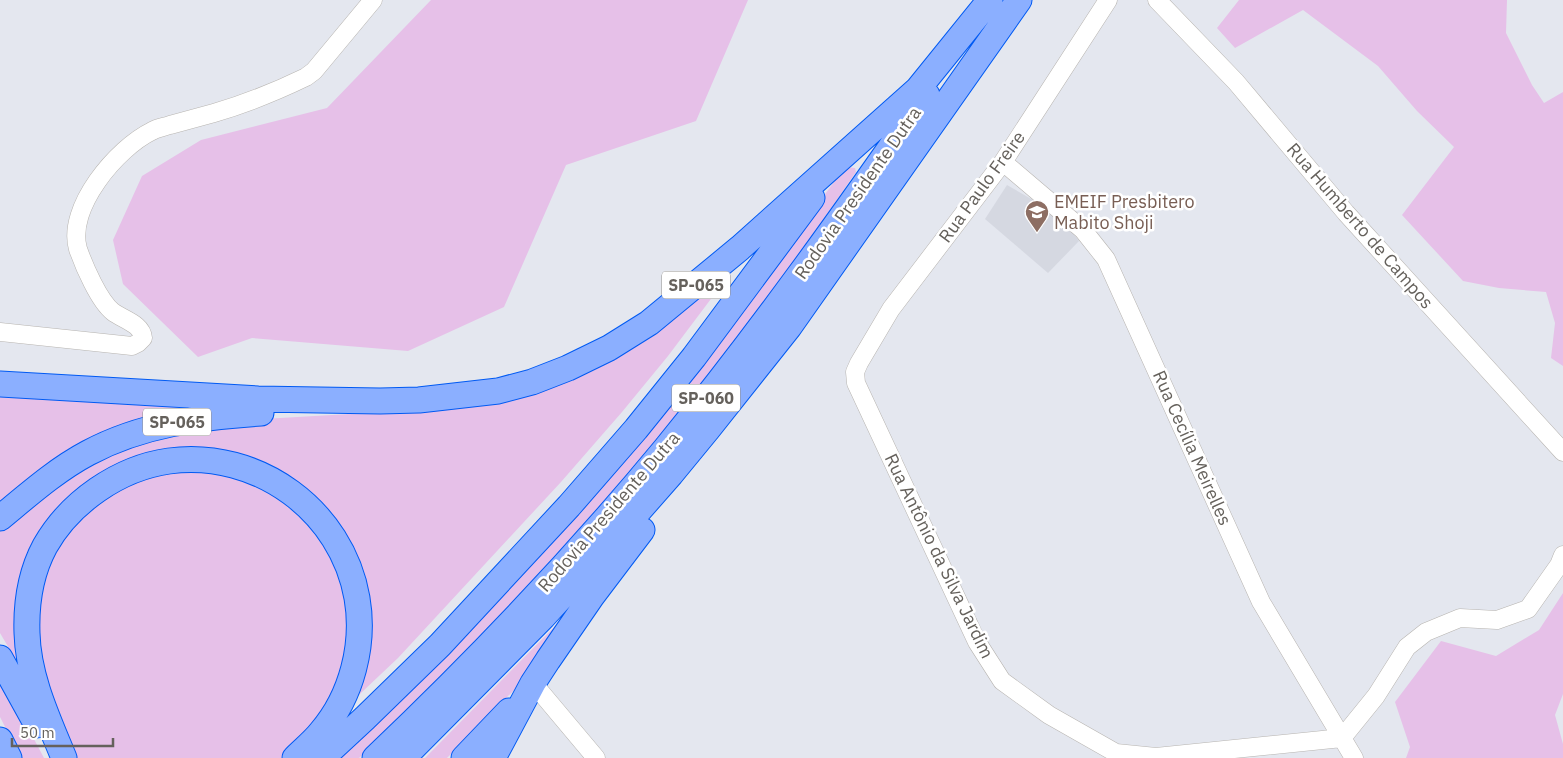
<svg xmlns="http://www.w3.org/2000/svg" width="1563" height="758" viewBox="0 0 1563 758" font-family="'IBM Plex Sans',sans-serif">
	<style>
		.education { fill: #d5d8e1 }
		.green { fill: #e6c0e8 }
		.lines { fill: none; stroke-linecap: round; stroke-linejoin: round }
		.minor-casing { stroke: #b7b4b0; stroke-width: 19 }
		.highway-casing { stroke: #005af3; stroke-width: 27 }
		.minor { stroke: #fff; stroke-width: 18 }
		.highway { stroke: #8bafff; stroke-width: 25 }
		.labels { text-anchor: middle; stroke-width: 5; stroke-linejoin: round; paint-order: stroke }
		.shield { fill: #fff; stroke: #93908d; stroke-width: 1 }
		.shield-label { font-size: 16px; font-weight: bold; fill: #65615c }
		.street-label { font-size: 18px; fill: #65615c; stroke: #fff }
		.education-label { font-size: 18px; fill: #785e54; stroke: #fff; text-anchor: start }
	</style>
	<rect width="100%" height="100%" fill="#e4e7ef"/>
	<path class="education" d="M1007,185L1033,200L1067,225L1079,241L1048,273L985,219Z"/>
	<path class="green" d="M431,0H748L696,121L566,165L504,307L408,351L252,338L198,357L123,284L113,240L142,176L201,140L327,108Z
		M1239,0H1507L1506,33L1532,85L1544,103L1563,92V366L1551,358L1555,323L1546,292L1499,288L1463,281L1402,215L1454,147L1417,111L1378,66L1303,10L1235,48L1217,28Z
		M845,167L855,168L856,172C815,231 775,292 731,349C647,457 556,559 460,657C427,691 394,726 359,758H334L795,235Z
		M747,251L668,356L622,412L561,482L398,658L344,709L358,677L334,528L201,454L63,512L20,667L0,633V526L106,452L226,421L436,409L514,397Z
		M0,393L201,403L0,505Z
		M197,469L238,476L293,506L326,545L345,587L348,651L333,696L318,717L281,758H76L53,706L36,635L42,582L54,554L69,530L88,511L109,495L149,475Z
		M1563,593V694L1555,715L1563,744V758H1406L1410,747L1395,702L1441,641L1496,656L1539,630Z
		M565,616L517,687L447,758H425Z
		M0,675L44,758H21L0,717Z"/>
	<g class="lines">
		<g class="minor-casing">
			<path id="minor" d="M1108,0L1003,162L891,309L859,363L855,372L856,383L977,642L1002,681L1049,715L1116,753L1156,757L1342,738
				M1157,0L1236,82L1346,213L1563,452
				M1003,162L1083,230L1106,259L1261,602L1354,758
				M0,332L132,346L138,343L143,338C142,324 124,320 113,312C99,301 84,266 78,249C66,208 117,148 152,131C157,128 164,127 170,125C185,121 199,117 214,113C245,104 277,91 306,77L314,71L373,0
				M533,683L596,758
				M1342,738L1376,696L1407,647L1426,632L1460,618L1497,620L1528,609L1559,565L1563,555"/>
		</g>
		<g class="highway-casing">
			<path id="highway" d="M0,384L258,399L380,401L419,400L498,391L532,382L568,368L609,348L649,323L740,248L918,89L990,0
				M0,518C28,495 56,470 88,453C142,424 201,417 261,413
				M0,658L37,725
				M0,740L9,758
				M64,758C48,719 28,677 27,633C26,604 31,572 45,546C70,502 119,468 169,461C258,449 342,511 357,598C365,644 352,696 321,732C314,741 304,749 295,758
				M322,758L365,718L440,645L569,506L636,429L694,357L812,198
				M375,758C477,661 576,557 666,448C759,334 844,215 927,95
				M403,758L543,617L607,547L671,474L708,429L789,327L1019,0
				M464,758L509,711
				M493,758L533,683L548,660L592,596L642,530"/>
		</g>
		<use href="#minor" class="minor"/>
		<use href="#highway" class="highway"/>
	</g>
	<defs>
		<g id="school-pin" transform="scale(1.25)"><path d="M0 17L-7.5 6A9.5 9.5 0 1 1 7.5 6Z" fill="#8d6e63" stroke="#fff"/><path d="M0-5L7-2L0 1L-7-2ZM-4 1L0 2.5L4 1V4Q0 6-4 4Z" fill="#fff"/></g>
	</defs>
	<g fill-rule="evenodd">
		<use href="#school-pin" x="1037" y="212"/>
	</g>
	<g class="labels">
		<g class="shield">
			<rect x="662" y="271.5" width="68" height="27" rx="4"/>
			<rect x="672" y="384.5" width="68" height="27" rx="4"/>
			<rect x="143" y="408.5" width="68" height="27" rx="4"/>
		</g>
		<g class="shield-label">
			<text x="696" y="291">SP-065</text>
			<text x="706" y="404">SP-060</text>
			<text x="177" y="428">SP-065</text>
		</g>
		<g class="street-label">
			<text transform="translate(982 187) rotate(-54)" y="6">Rua Paulo Freire</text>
			<text transform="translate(858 193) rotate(-55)" y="6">Rodovia Presidente Dutra</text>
			<text transform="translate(1360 226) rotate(49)" y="6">Rua Humberto de Campos</text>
			<text transform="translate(1192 448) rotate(66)" y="6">Rua Cecília Meirelles</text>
			<text transform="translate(609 512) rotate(-49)" y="6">Rodovia Presidente Dutra</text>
			<text transform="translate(939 556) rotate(64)" y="6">Rua Antônio da Silva Jardim</text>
		</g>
		<g class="education-label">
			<text x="1054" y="208">EMEIF Presbitero<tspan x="1054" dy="21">Mabito Shoji</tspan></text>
		</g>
	</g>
	<path d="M12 738v8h101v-8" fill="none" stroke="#65615c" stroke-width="2.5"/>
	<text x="20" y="738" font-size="15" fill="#65615c" stroke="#ffffff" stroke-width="4" paint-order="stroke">50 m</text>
</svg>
